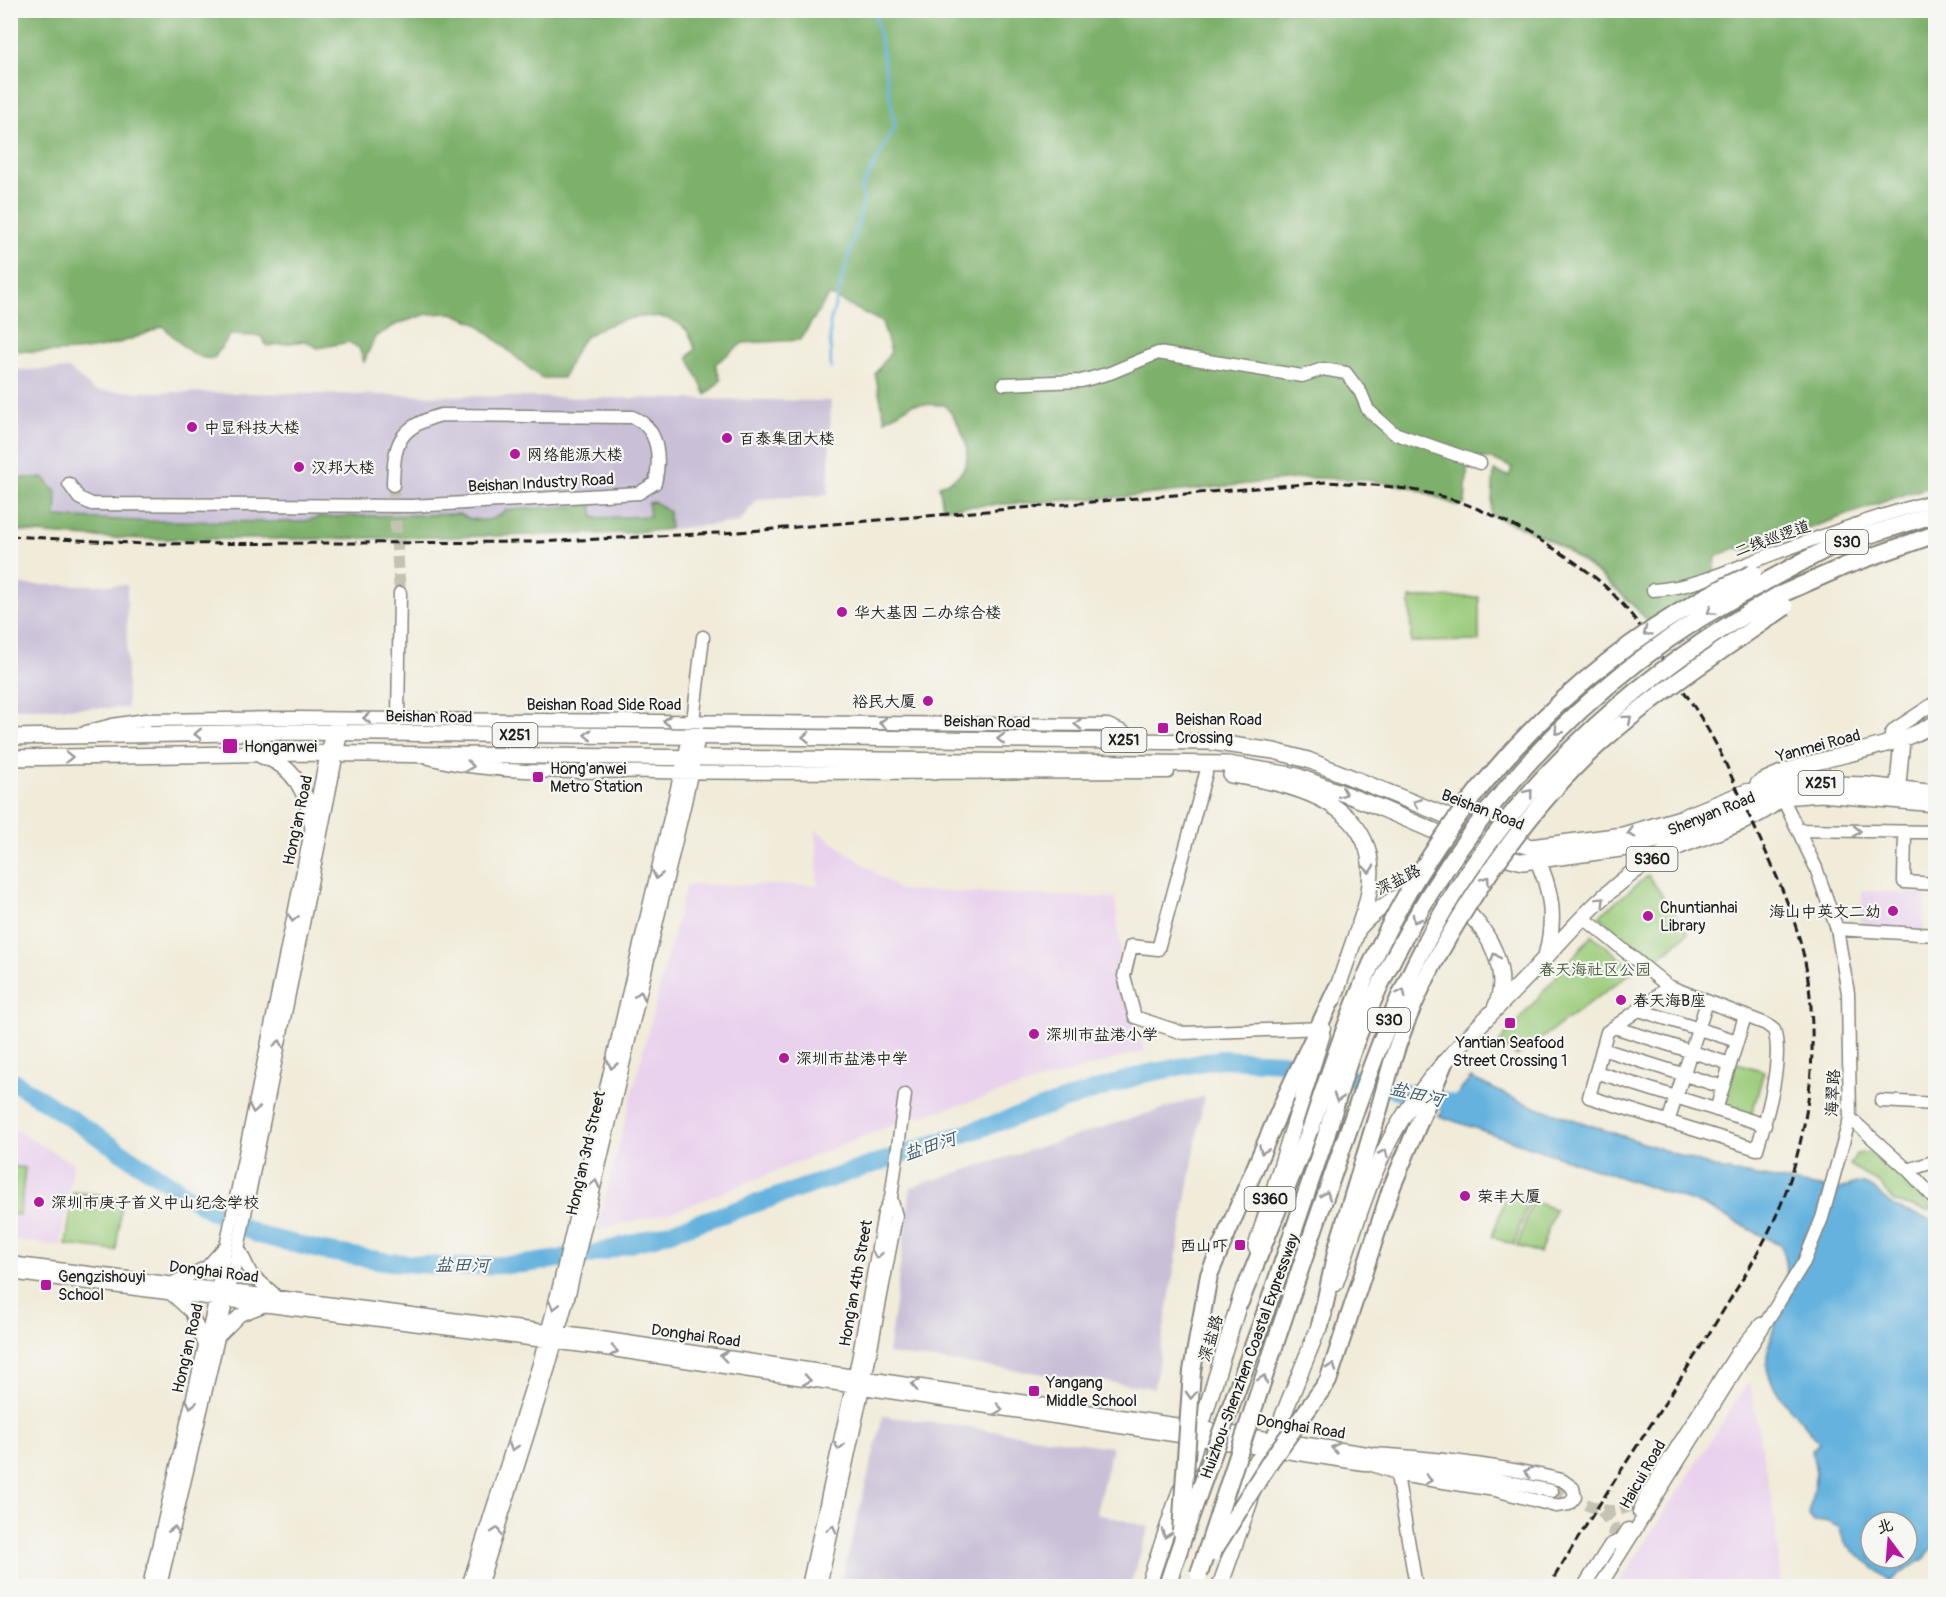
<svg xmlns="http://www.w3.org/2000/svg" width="1946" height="1597" viewBox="0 0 1946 1597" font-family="Pangolin,'LXGW WenKai TC',sans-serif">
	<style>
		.built { fill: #e9d2ed }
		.industrial { fill: #c9bfd7 }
		.green { fill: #9ccc7b; stroke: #5c744c; stroke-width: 1.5 }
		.forest { fill: #7db06b; stroke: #4c6644; stroke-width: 1.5 }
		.water { fill: #65b2de; stroke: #40677d; stroke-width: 1.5; fill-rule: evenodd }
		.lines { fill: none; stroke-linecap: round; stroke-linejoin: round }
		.stream { stroke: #65b2de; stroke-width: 3 }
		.river { stroke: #65b2de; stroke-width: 18 }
		.minor-tunnel { stroke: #c6c2b3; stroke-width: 12; stroke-dasharray: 12 6; stroke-linecap: butt }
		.minor-casing { stroke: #86847a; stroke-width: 15 }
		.major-casing { stroke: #86847a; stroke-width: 18 }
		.highway-casing { stroke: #86847a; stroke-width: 20 }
		.minor { stroke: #fff; stroke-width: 12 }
		.major { stroke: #fff; stroke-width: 15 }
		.highway { stroke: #fff; stroke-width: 16 }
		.rail { stroke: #1c1c1c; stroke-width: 3; stroke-dasharray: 9 4.5; stroke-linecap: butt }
		.highway-bridge-casing { stroke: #86847a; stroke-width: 20; stroke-linecap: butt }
		.highway-bridge { stroke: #fff; stroke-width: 16 }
		.oneway { stroke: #999 }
		.poi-dot { fill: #b5179e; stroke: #f6f6f2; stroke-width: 2 }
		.labels { text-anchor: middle; stroke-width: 4.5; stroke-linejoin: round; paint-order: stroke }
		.shield { fill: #f6f6f2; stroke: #5d5d5c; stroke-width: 1.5 }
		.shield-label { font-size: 15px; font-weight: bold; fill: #1c1c1c }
		.poi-label { font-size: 16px; fill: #1c1c1c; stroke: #f6f6f2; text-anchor: start }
		.street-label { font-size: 16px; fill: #1c1c1c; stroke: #f6f6f2 }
		.park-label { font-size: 16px; fill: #495a3d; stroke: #f6f6f2 }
		.water-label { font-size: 18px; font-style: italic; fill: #39586a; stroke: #f6f6f2 }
	</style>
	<rect width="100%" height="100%" fill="#f6f6f2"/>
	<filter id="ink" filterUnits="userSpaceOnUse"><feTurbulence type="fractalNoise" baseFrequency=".0167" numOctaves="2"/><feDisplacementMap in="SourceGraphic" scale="12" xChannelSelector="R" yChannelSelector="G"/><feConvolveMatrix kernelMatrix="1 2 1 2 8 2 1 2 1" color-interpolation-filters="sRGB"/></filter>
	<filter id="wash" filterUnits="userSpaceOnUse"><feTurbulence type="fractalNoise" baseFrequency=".008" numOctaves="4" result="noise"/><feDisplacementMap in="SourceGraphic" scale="24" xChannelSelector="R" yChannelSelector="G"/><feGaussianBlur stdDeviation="1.35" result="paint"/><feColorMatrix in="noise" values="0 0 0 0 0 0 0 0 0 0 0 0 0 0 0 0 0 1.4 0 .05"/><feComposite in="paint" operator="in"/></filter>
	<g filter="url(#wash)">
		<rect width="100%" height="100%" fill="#f1ebd9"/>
		<path class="built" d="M816,830L899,890L1115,898L1124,976L1144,1051L900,1122L675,1211L597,1230L686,885H818Z
			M1862,891L1925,893L1923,931L1861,928Z
			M11,1127L73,1164L61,1246L11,1240Z
			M1749,1381L1775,1519L1781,1586H1617Z"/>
		<path class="industrial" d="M69,369L95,391L831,401L828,495L758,499L739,522L670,529L669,512L650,516L593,518L592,505L471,521L459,514L321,517L300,522L140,521L56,517L57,494L44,478H11V370Z
			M11,585H127V708H11Z
			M1204,1096L1154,1388L888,1354L911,1187Z
			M883,1416L1112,1447L1096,1513L1149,1527L1130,1586H840Z"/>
		<path class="green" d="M1479,597V641L1411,642L1410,598Z
			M1648,875L1688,933L1650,965L1599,916Z
			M1592,935L1635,970L1517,1056L1498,1044Z
			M1734,1062L1764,1071L1751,1117L1721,1108Z
			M1869,1152L1903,1176L1933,1208L1929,1211L1894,1202L1880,1184L1850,1165L1856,1154Z
			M11,1166L25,1168L20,1215L11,1214Z
			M73,1192L122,1197L116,1251L66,1245Z
			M1507,1193L1529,1200L1514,1245L1492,1237Z
			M1532,1201L1555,1209L1540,1253L1517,1246Z"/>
		<path class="forest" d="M10,11H1935V486L1906,494L1748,550L1735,548L1716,557L1713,585L1651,624C1621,592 1589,563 1551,541C1532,530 1510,524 1491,515L1494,471L1509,476L1512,468C1495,459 1485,454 1468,463L1465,504L1458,506L1411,487L1360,479L1303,478L1135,496L943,508L939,485C984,472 967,433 945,405L913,404L885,420L875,374L891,352L882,322L829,295L800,340L743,343L715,364L721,380L706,395L688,357L695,349C693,344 691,337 688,332C666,304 609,319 585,338C575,346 569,367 563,378H541L476,323L452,313L428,314L397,324L375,337L364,362L359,348L349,342L318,348L305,341L267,346L261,336L230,335L214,358C193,362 177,339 163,326C107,352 71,355 11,350Z
			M11,478H44L57,494L56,517L140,521L300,522L321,517L459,514C476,523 492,523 506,510L592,505L594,518L650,516L648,503L655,502L669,512L670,529L625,533C496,536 367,540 238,539C162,539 86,540 11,530Z"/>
		<path class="water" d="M1471,1078L1519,1101L1723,1170L1837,1190L1856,1183L1864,1184L1873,1188L1894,1207L1935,1221V1546L1924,1559L1890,1581L1846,1545L1839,1527L1825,1521L1813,1522L1809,1515L1816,1473L1812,1450L1819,1443C1803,1419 1777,1401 1768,1372C1759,1340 1803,1282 1780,1245L1705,1206L1439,1116ZM1871,1522H1907V1558H1871Z"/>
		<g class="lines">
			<path class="stream" d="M831,368L830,323L864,201L861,189L895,127L875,10"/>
			<path class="river" d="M10,1079L210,1210L259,1235L323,1251L390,1262L457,1267L525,1264L593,1254L658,1236L1144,1074L1220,1059L1282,1062L1474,1109"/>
		</g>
	</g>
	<g filter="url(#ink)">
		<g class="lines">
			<path class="minor-tunnel" d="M393,485L400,593
				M1552,1491C1595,1502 1605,1528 1647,1494
				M1602,1511L1615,1529L1610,1545"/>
			<g class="minor-casing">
				<path id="minor" d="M1004,384L1081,381L1110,373L1158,353L1302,376L1323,369L1346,373L1361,393L1368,410L1394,433L1480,463
					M69,484L79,498L92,504L412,506L639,493L655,483C661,458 659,427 632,417L441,415C398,427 394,443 393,485
					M1653,590C1694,588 1731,569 1770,555C1825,535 1880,515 1936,500
					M398,719L400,593
					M86,732L112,725L145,720L293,718L1108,725L1124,732L1130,740
					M1890,744L1891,734L1895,729L1936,702
					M429,758C499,777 582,770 655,772C826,774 997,772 1168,772
					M1206,773L1158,949L1131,946L1124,976L1135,1017L1183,1033L1324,1028
					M1798,830L1936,832
					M1905,832L1904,882L1936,884
					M1584,918L1668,986L1766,1024L1774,1030C1784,1060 1766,1119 1757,1149L1589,1097L1607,1032L1651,1001L1668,986
					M1837,929L1936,935
					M1639,1010L1737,1041
					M1614,1027L1730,1064
					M1602,1049L1723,1087
					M1596,1072L1765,1125
					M1881,1101L1936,1104
					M1716,1110L1745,1016
					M1850,1118L1908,1170L1936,1200
					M1668,1122L1707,1002
					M1908,1170L1936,1161
					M239,1249L251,1274L273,1293
					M10,1263L594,1337L1374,1454C1438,1458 1499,1465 1562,1480L1573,1488L1575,1497L1569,1504L1556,1506L1495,1490L1405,1476L1372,1465
					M10,1273L599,1348L1364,1464L1407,1465L1500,1480L1552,1491
					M175,1282L207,1267L224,1248
					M169,1292L191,1312L204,1343
					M219,1336L240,1315L263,1306
					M1397,1475L1416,1586
					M1639,1512L1647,1494L1738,1351L1761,1324
					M149,1586L211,1320L327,753L335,726
					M160,1586L234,1269L341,733L340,725
					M468,1586L539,1364L559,1287L693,721L703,637
					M480,1586L549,1367L570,1290L685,802L699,736L696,728
					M808,1586L859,1355L884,1214L891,1198L905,1095
					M820,1586L868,1364L896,1216L891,1198
					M1584,1586L1610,1545L1621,1540L1628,1529
					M1600,1586L1804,1262L1822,1218L1850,1118L1848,993L1837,929L1816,868L1782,797"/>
			</g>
			<g class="major-casing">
				<path id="major" d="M10,737L292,732L1210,742L1274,751L1308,760L1504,839L1531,847L1623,835L1681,818L1746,792L1796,783L1867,785L1936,793
					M262,756C294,765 308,794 312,824
					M10,758L285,753L1228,764L1297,776L1376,806L1478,850L1523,862L1628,848L1660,839L1748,806L1782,797L1821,794L1936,804
					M934,772L963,764
					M1231,775C1318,786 1401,818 1360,923
					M1758,784C1814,753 1880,756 1936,723
					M1897,796L1902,740
					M1535,855C1552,889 1556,919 1546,956
					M1420,889C1469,893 1518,962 1495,1008
					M1334,998L1358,929C1388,893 1437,880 1479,863
					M1256,1247L1322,1035
					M1335,1284C1354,1232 1369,1175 1397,1127C1430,1069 1484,1022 1530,974C1566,936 1601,893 1645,864C1685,837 1745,830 1779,800
					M1189,1465L1243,1290
					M1263,1465L1324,1314
					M1228,1502L1246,1471L1268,1451
					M1148,1586L1180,1491
					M1220,1586L1250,1501"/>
			</g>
			<g class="highway-casing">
				<path id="highway" d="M1763,583L1830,547L1936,514
					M1777,596L1845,566L1936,534
					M1286,1096L1337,988
					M1391,1189L1444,1063
					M1240,1302L1311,1128
					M1320,1326L1337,1248L1375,1123"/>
			</g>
			<use href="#minor" class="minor"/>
			<use href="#major" class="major"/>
			<use href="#highway" class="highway"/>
			<path class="rail" d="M10,536L146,544L539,542L738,532L1327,482C1365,484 1403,486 1440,496C1486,507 1562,549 1598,580C1626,604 1645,632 1665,663C1684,691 1703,719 1718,748C1731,774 1742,801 1754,826C1775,872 1797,918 1806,967C1818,1034 1812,1108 1792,1173C1775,1231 1742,1280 1710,1332C1657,1417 1600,1500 1549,1586"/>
			<g class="highway-bridge-casing">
				<path id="highway-bridge" d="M1375,1123C1383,1097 1389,1070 1398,1044C1432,946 1521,814 1599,744C1656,693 1721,651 1785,607
					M1311,1128C1339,1042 1369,954 1417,877C1497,747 1614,636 1753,573
					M1181,1531L1192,1371L1209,1275L1286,1096
					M1212,1553L1271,1460L1328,1381L1391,1189
					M1199,1574C1242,1444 1284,1313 1330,1183C1364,1085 1397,985 1452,897C1532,769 1647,669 1777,596
					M1167,1586C1199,1485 1240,1386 1275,1285C1292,1235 1309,1186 1326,1136C1336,1104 1345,1070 1357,1038C1433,847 1577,676 1763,583"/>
			</g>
			<use href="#highway-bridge" class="highway-bridge"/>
		</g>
		<defs><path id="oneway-chevron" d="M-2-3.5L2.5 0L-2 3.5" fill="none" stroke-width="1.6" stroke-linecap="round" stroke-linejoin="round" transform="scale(1.5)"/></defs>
		<g class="oneway">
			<use href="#oneway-chevron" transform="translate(1711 611) rotate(147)"/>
			<use href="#oneway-chevron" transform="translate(1647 632) rotate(143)"/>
			<use href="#oneway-chevron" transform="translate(367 718) rotate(-180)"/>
			<use href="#oneway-chevron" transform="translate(1628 719) rotate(-40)"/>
			<use href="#oneway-chevron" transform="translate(667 721) rotate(-180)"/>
			<use href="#oneway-chevron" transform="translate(883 723) rotate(-180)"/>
			<use href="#oneway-chevron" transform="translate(1078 724) rotate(-180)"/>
			<use href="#oneway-chevron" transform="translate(1558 731) rotate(132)"/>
			<use href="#oneway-chevron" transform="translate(198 734) rotate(179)"/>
			<use href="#oneway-chevron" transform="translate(588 735) rotate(-179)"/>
			<use href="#oneway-chevron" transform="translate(806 737) rotate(-179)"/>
			<use href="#oneway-chevron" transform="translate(1001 739) rotate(-179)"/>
			<use href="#oneway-chevron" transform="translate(69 757) rotate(-1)"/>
			<use href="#oneway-chevron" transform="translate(470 766) rotate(7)"/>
			<use href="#oneway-chevron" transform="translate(1343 793) rotate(22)"/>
			<use href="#oneway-chevron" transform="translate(1529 793) rotate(-51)"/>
			<use href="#oneway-chevron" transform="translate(1417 803) rotate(-158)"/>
			<use href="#oneway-chevron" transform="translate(1857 831) rotate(1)"/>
			<use href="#oneway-chevron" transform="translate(1631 833) rotate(166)"/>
			<use href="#oneway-chevron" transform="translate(1369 869) rotate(85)"/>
			<use href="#oneway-chevron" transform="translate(657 875) rotate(103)"/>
			<use href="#oneway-chevron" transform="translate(1486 880) rotate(-55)"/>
			<use href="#oneway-chevron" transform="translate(1601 901) rotate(-45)"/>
			<use href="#oneway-chevron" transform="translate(293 918) rotate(102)"/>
			<use href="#oneway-chevron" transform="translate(1416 919) rotate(119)"/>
			<use href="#oneway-chevron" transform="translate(1495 957) rotate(-107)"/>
			<use href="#oneway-chevron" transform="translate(1402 993) rotate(-65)"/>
			<use href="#oneway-chevron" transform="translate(640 995) rotate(-77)"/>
			<use href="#oneway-chevron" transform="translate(279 1044) rotate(-79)"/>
			<use href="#oneway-chevron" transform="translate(612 1065) rotate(103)"/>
			<use href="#oneway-chevron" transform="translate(1338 1098) rotate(108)"/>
			<use href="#oneway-chevron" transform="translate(254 1109) rotate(102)"/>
			<use href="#oneway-chevron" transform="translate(1263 1150) rotate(113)"/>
			<use href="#oneway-chevron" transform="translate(1384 1153) rotate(-66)"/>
			<use href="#oneway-chevron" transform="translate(595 1184) rotate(-77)"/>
			<use href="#oneway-chevron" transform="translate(1326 1195) rotate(-71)"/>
			<use href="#oneway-chevron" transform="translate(877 1255) rotate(100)"/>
			<use href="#oneway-chevron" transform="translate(554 1306) rotate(104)"/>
			<use href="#oneway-chevron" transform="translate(614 1351) rotate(9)"/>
			<use href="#oneway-chevron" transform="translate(724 1356) rotate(-172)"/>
			<use href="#oneway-chevron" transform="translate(1332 1367) rotate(-71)"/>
			<use href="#oneway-chevron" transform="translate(1263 1379) rotate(-72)"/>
			<use href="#oneway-chevron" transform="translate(807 1380) rotate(9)"/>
			<use href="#oneway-chevron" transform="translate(915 1385) rotate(-171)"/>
			<use href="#oneway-chevron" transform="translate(1191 1395) rotate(93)"/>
			<use href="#oneway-chevron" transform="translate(191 1404) rotate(103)"/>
			<use href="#oneway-chevron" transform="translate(999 1409) rotate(9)"/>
			<use href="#oneway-chevron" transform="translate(839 1446) rotate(102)"/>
			<use href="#oneway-chevron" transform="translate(513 1447) rotate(108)"/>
			<use href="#oneway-chevron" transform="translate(1335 1448) rotate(-171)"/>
			<use href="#oneway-chevron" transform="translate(1528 1472) rotate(-167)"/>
			<use href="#oneway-chevron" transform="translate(1428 1480) rotate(8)"/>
			<use href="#oneway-chevron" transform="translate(832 1529) rotate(-78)"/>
			<use href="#oneway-chevron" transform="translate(174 1530) rotate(-77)"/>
			<use href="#oneway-chevron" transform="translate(497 1531) rotate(-72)"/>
			<use href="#oneway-chevron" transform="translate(1166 1534) rotate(109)"/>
		</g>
	</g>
	<g class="poi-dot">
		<circle cx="192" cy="427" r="6"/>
		<circle cx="727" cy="438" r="6"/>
		<circle cx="515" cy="454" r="6"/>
		<circle cx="299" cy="467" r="6"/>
		<circle cx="842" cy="612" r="6"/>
		<circle cx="928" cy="701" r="6"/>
		<rect x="1157" y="722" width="12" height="12" rx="3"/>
		<rect x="222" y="738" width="16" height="16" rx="3"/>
		<rect x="532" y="771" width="12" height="12" rx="3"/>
		<circle cx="1893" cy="911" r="6"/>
		<circle cx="1648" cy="916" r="6"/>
		<circle cx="1621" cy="1000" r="6"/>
		<rect x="1504" y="1017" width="12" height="12" rx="3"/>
		<circle cx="1034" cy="1034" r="6"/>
		<circle cx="784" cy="1058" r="6"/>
		<circle cx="1465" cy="1196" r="6"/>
		<circle cx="39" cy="1202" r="6"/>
		<rect x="1234" y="1239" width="12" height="12" rx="3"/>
		<rect x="40" y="1279" width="12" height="12" rx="3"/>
		<rect x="1028" y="1385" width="12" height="12" rx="3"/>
	</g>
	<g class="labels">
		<g class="shield">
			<rect x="1826" y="530" width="42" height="24" rx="4.5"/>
			<rect x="492.5" y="723" width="45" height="24" rx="4.5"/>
			<rect x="1101.5" y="728" width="45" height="24" rx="4.5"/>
			<rect x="1798.5" y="771" width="45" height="24" rx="4.5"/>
			<rect x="1626.5" y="847" width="51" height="24" rx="4.5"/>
			<rect x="1368" y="1008" width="42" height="24" rx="4.5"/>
			<rect x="1244.5" y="1187" width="51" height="24" rx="4.5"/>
		</g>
		<g class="shield-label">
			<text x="1847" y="547">S30</text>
			<text x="515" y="740">X251</text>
			<text x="1124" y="745">X251</text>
			<text x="1821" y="788">X251</text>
			<text x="1652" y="864">S360</text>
			<text x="1389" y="1025">S30</text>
			<text x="1270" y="1204">S360</text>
		</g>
		<g class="poi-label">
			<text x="204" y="433">中显科技大楼</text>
			<text x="739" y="444">百泰集团大楼</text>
			<text x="527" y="460">网络能源大楼</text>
			<text x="311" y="473">汉邦大楼</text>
			<text x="854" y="618">华大基因 二办综合楼</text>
			<text x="916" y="707" text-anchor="end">裕民大厦</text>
			<text x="1175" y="725">Beishan Road<tspan x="1175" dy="18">Crossing</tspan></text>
			<text x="244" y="752">Honganwei</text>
			<text x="550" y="774">Hong'anwei<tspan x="550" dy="18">Metro Station</tspan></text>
			<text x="1660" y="913">Chuntianhai<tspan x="1660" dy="18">Library</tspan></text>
			<text x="1881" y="917" text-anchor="end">海山中英文二幼</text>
			<text x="1633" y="1006">春天海B座</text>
			<text x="1046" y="1040">深圳市盐港小学</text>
			<text x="1510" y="1048" text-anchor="middle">Yantian Seafood<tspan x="1510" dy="18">Street Crossing 1</tspan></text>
			<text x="796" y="1064">深圳市盐港中学</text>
			<text x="1477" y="1202">荣丰大厦</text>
			<text x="51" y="1208">深圳市庚子首义中山纪念学校</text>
			<text x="1228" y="1251" text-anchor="end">西山吓</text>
			<text x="58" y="1282">Gengzishouyi<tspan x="58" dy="18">School</tspan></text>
			<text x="1046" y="1388">Yangang<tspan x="1046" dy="18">Middle School</tspan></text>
		</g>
		<g class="street-label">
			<text transform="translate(541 482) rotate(-3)" y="6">Beishan Industry Road</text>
			<text transform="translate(1772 538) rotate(-20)" y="6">二线巡逻道</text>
			<text x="604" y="710">Beishan Road Side Road</text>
			<text transform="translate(429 716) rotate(1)" y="6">Beishan Road</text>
			<text transform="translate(987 721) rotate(1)" y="6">Beishan Road</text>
			<text transform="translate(1818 745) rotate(-15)" y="6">Yanmei Road</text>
			<text transform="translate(1483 809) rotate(21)" y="6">Beishan Road</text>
			<text transform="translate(1711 813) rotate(-22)" y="6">Shenyan Road</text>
			<text transform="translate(297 820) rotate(-78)" y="6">Hong'an Road</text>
			<text transform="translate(1398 879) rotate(-27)" y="6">深盐路</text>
			<text transform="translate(1832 1093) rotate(-87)" y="6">海翠路</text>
			<text transform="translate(585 1153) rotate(-77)" y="6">Hong'an 3rd Street</text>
			<text transform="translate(214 1271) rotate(7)" y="6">Donghai Road</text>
			<text transform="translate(855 1283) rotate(-80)" y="6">Hong'an 4th Street</text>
			<text transform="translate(696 1335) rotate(8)" y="6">Donghai Road</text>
			<text transform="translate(1210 1338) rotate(-73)" y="6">深盐路</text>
			<text transform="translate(187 1348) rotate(-77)" y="6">Hong'an Road</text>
			<text transform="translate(1249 1356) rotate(-70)" y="6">Huizhou-Shenzhen Coastal Expressway</text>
			<text transform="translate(1301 1426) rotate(9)" y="6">Donghai Road</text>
			<text transform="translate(1642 1474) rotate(-60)" y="6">Haicui Road</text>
		</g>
		<g class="park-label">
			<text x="1595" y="975">春天海社区公园</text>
		</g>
		<g class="water-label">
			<text transform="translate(1417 1094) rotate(14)" y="6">盐田河</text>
			<text transform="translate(930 1146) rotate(-18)" y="6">盐田河</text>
			<text transform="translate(462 1265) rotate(1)" y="6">盐田河</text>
		</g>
	</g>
	<rect width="1946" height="1597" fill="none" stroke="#f6f6f2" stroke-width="36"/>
	<g transform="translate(1889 1540) rotate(344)"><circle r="28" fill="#f6f6f2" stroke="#9f9f9c" stroke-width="1.5"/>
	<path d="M0-4.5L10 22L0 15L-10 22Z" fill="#b5179e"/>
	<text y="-9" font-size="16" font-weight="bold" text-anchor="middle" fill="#1c1c1c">北</text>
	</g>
</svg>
